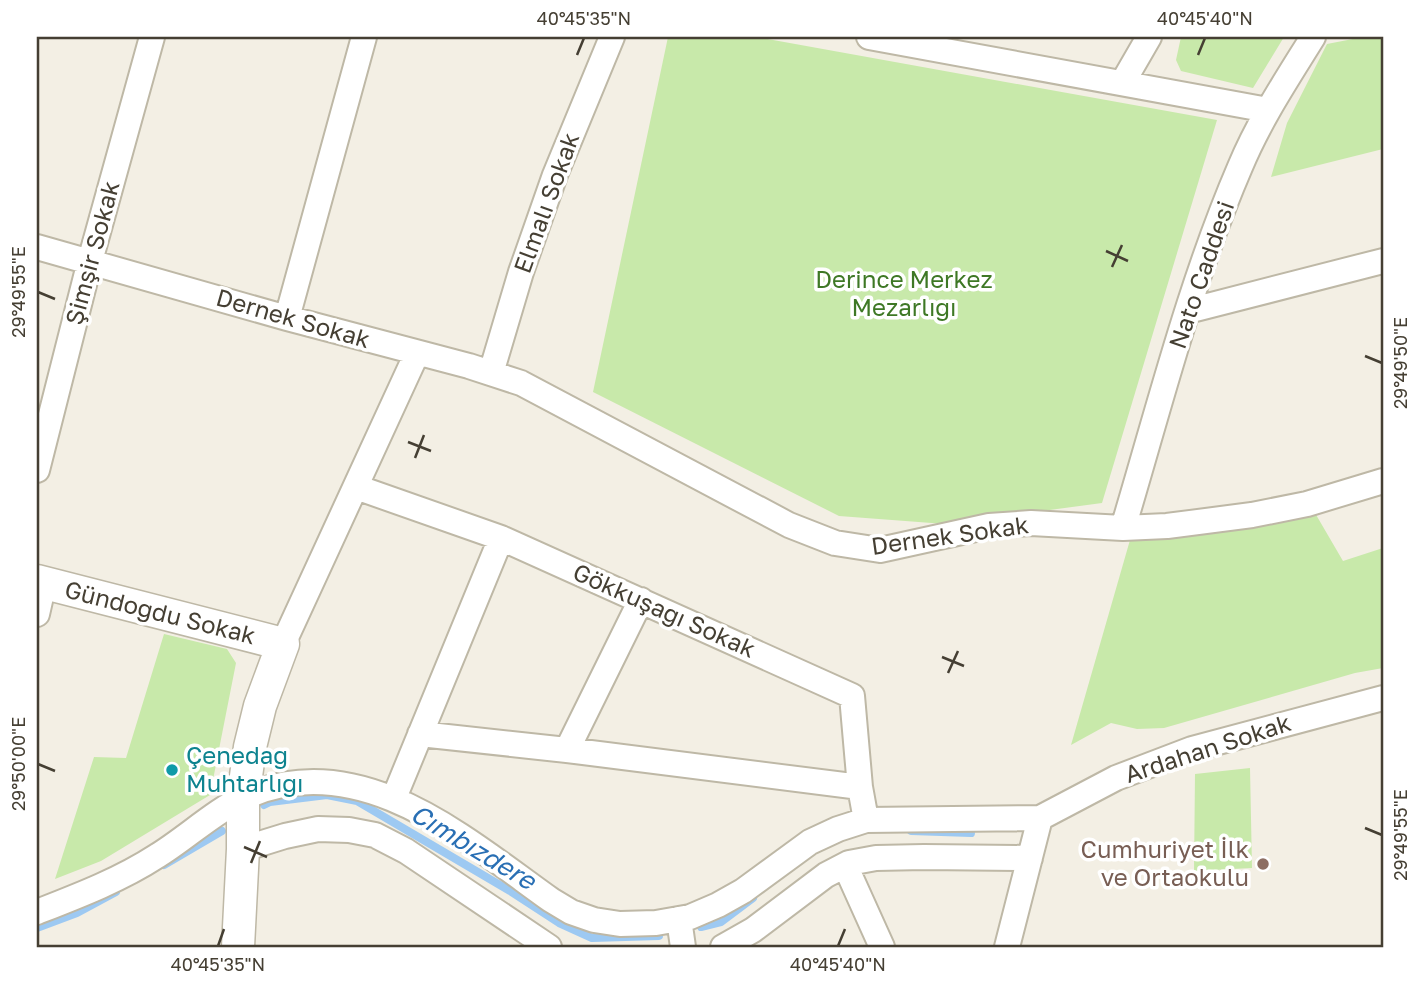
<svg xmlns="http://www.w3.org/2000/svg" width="1420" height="984" viewBox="0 0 1420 984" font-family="'Golos Text',sans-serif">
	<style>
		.green { fill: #c8e9aa }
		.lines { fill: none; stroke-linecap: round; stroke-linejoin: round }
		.stream { stroke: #9dc9f2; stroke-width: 8 }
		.minor-casing { stroke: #beb8a6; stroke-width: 28 }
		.tertiary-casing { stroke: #beb8a6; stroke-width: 35 }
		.minor { stroke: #fff; stroke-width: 24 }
		.tertiary { stroke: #fff; stroke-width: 32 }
		.ticks { fill: none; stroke: #453f33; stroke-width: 2.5 }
		.culture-dot { fill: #0f9aa8; stroke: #fff; stroke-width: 2.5 }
		.education-dot { fill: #8d6e63; stroke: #fff; stroke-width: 2.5 }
		.labels { text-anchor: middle; stroke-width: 7; stroke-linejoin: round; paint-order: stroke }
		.street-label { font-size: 24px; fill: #453f33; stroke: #fff }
		.park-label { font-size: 24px; fill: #3e7825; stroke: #fff }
		.culture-label { font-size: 24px; fill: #0d838f; stroke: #fff; text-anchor: start }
		.education-label { font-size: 24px; fill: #785e54; stroke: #fff; text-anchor: end }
		.water-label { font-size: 26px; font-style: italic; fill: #296fb4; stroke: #fff }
		.neatline { fill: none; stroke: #453f33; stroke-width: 2.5 }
		.ticks-label { font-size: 18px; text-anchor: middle; fill: #453f33 }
	</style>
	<rect width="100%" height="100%" fill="#f3efe4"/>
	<path class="green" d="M668,37H756L1217,120L1102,503L945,524L839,516L593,392Z
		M1181,37H1284L1253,88L1181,71L1176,60Z
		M1363,37H1383V149L1271,177L1287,123L1327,44Z
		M1315,513L1343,561L1383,548V668L1355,673L1164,728L1137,729L1111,723L1071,745L1130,540Z
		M164,634L227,649L236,663L210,795L101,861L55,879L94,757L126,758Z
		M1250,768L1252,868L1194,871L1195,774Z"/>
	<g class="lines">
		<path class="stream" d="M264,805L270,802L327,795L357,801L510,891L559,923L592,938L659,936
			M911,831L971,833
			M164,865L222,831
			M701,927L721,922L753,898
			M37,928L77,913L116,892"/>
		<g class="minor-casing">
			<path id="minor" d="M869,37L1268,110
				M1123,82L1149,37
				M37,247L287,318L469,366L521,383L789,525L835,543L880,550L989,526L1031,523L1123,528L1167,526L1252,515L1307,504L1383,481
				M1188,311L1383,261
				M287,318L364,37
				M491,373L521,272L555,175L612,37
				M37,470L90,261L152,37
				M356,487L501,538L852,696L860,787L866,820
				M1123,528C1159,408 1190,283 1240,167C1259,121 1287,79 1313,37
				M37,614L44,583
				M283,644L417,353
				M420,734L567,750L860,787
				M567,750L641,600
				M394,798L501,538
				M243,849L285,836L318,829L349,830L375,835L406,851L549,947
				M845,865L882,947
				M37,912C78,896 120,880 157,856C185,839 216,810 245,797C358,745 464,838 551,900L571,912L594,920L620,924L656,923L690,917L718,905L743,891L810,842L838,829L866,820L1040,818L1116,778L1192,749L1383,698
				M679,919L683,947
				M723,947L753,930L826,875L849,863L876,858L924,857L1030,858
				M1007,947L1040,818"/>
		</g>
		<g class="tertiary-casing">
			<path id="tertiary" d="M37,581L283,644L260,706L250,747L243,798V849L238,947"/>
		</g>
		<use href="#minor" class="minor"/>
		<use href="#tertiary" class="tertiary"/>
	</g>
	<path class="ticks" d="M577,55L584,38M1198,55L1205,38M1106,251L1128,261M1112,267L1122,245M38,292L55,299M1365,356L1382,363M408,442L431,451M415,458L424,435M942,657L964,666M948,673L958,651M38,764L55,771M1365,828L1382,835M244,847L267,857M251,863L260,841M218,946L224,929M838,946L845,929"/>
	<circle class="culture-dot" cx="172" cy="770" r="7"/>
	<circle class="education-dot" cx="1263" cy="864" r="7"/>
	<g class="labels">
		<g class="street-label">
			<text transform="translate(547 203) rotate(-70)" y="8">Elmalı Sokak</text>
			<text transform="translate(93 253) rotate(-75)" y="8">Şimşir Sokak</text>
			<text transform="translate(1202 275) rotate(-71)" y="8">Nato Caddesi</text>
			<text transform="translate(293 319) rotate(16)" y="8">Dernek Sokak</text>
			<text transform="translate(950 536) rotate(-8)" y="8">Dernek Sokak</text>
			<text transform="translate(664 611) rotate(24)" y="8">Gökkuşağı Sokak</text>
			<text transform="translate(160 613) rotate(14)" y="8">Gündoğdu Sokak</text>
			<text transform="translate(1208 749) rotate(-18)" y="8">Ardahan Sokak</text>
		</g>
		<g class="park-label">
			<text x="904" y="288">Derince Merkez<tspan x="904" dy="28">Mezarlığı</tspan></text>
		</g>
		<g class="culture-label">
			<text x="186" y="764">Çenedağ<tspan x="186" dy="28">Muhtarlığı</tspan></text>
		</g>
		<g class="education-label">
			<text x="1249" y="858">Cumhuriyet İlk<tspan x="1249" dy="28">ve Ortaokulu</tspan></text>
		</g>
		<g class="water-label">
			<text transform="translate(473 847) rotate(31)" y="9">Cımbızdere</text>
		</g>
	</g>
	<rect width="1420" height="984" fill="none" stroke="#ffffff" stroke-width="77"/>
	<rect x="38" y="38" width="1344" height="908" class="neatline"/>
	<g class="ticks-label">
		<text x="584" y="25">40°45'35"N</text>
		<text x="1205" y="25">40°45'40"N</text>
		<text transform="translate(19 292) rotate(-90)" y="6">29°49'55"E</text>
		<text transform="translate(1401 363) rotate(-90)" y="6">29°49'50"E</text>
		<text transform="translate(19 764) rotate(-90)" y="6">29°50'00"E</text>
		<text transform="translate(1401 835) rotate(-90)" y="6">29°49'55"E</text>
		<text x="218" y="971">40°45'35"N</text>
		<text x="838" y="971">40°45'40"N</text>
	</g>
</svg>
